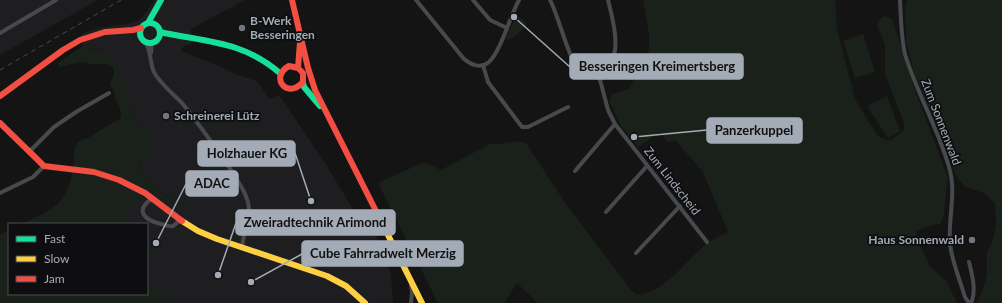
<svg xmlns="http://www.w3.org/2000/svg" width="1002" height="303" viewBox="0 0 1002 303" font-family="Lato,sans-serif">
	<style>
		.built { fill: #1e1e20 }
		.green { fill: #1a211a }
		.lines { fill: none; stroke-linecap: round; stroke-linejoin: round }
		.street { stroke: #48494d; stroke-width: 4 }
		.fast { stroke: #16e098; stroke-width: 6 }
		.slow { stroke: #ffcf43; stroke-width: 6 }
		.jam { stroke: #f24e42; stroke-width: 6 }
		.rail { stroke: #47494c; stroke-width: 1; stroke-dasharray: 5 4; stroke-linecap: butt }
		.poi-dot { fill: #71767d; stroke: #0e0e10; stroke-width: 1.5 }
		.labels { text-anchor: middle; stroke-width: 3.5; stroke-linejoin: round; paint-order: stroke }
		.poi-label { font-size: 12px; font-weight: bold; fill: #a3abb6; stroke: #0e0e10; text-anchor: start }
		.street-label { font-size: 12px; fill: #a3abb6; stroke: #0e0e10 }
		.leader { fill: none; stroke: #a3abb6; stroke-width: 1.5 }
		.callout-dot { fill: #a3abb6; stroke: #0e0e10; stroke-width: 1.5 }
		.callout { fill: #a3abb6; stroke: #a3abb6; stroke-width: 1.5 }
		.callout-label { font-size: 13px; text-anchor: middle; font-weight: bold; fill: #111 }
	</style>
	<rect width="100%" height="100%" fill="#141414"/>
	<path class="built" d="M0,0H98L0,55Z
		M154,0H245L191,29V44L184,46L181,49V51L219,66L235,74L257,81L269,98L271,99L278,95L282,99L327,166L369,236L374,231L391,274L393,303H172L147,281V224H125L129,214L142,187H146L152,190L172,206L179,197L172,201L138,168V165L151,152L153,137L135,118L128,105L117,68L102,50L85,48L83,46L81,34L98,28L126,24L139,20L146,13Z"/>
	<path class="green" d="M643,0H835L837,29L855,99L877,135L883,139L890,140L900,134L904,129V123L885,74V45L877,25L880,19L885,16L892,19L912,82L948,178L943,219L940,224L929,226L917,231L916,238L924,253L929,265L947,282L957,303H538L517,283L504,303H438L378,183L424,162L441,170L490,144C502,145 515,139 526,143L566,204L631,290L637,295C666,292 683,263 704,246C711,240 720,236 728,232L703,172L675,140L667,142L660,132L638,147L621,126L609,101L612,94L629,89L649,50V34Z
		M907,0H1002V303H977L983,289L987,274V251L992,243L996,224L995,203L984,193L966,187L956,177L938,129L916,79L906,42L905,9Z
		M517,14L527,24C521,30 514,41 505,40Z
		M863,34L875,72L855,78L843,41Z
		M83,46C90,52 101,47 109,54C120,62 124,103 135,118C141,126 155,134 155,144C155,152 143,160 138,164V168L167,197L173,201L179,197L181,198L178,205L172,206L146,187L142,188L125,224H22C53,209 66,206 73,169C74,163 73,152 75,147C77,140 86,139 92,136C102,129 107,125 119,120L121,115L120,108L115,99L114,90L110,85L111,81L114,74V68L107,64H91L82,62L58,67V63Z
		M887,96L900,131L888,138L867,106Z
		M9,230V294H147V281L172,303H0V234Z"/>
	<g class="lines">
		<path class="street" d="M416,0L464,59C471,65 481,69 489,62C501,51 510,16 519,0
			M473,0L490,20L507,28
			M550,0C559,16 570,67 583,74C588,77 594,76 599,76
			M900,0C901,18 901,37 905,54C917,95 940,131 950,171C956,193 948,221 950,244C952,262 960,280 965,297L969,303L972,301C976,288 972,274 969,262
			M0,33L56,0
			M145,42C152,51 149,64 155,74C162,85 173,94 182,103C200,125 215,147 231,170C238,182 248,194 249,209L242,246
			M151,53L152,42
			M483,65L488,82L522,127H528L568,107
			M599,76L608,110L615,124L707,242
			M599,76C625,60 614,24 608,0
			M29,152L54,127L76,112L109,93
			M575,171L615,124
			M0,193L33,177L44,166
			M153,198C134,210 144,220 161,224C165,225 169,227 173,226C176,224 178,222 180,220
			M606,212L647,166
			M636,253L680,206
			M411,286L412,292L411,303"/>
		<path class="fast" d="M148,23L161,0
			M140 33a10 10 0 1 1 20 0a10 10 0 1 1-20 0Z
			M160,32C206,42 244,41 281,74
			M303,82L304,87L320,106"/>
		<path class="slow" d="M379,217L422,303
			M182,221L198,231L217,239L327,276L346,286L365,303"/>
		<path class="jam" d="M292,0L308,68L315,90L379,217
			M298,68L289,66C269,77 287,100 303,82V73L298,68L300,42
			M0,96L63,50L80,40L105,32L133,30L141,28
			M0,123L44,166L94,172L119,180L145,193L182,221"/>
		<path class="rail" d="M0,70L121,0"/>
	</g>
	<g class="poi-dot">
		<circle cx="242" cy="28" r="4"/>
		<circle cx="166" cy="116" r="4"/>
		<circle cx="972" cy="240" r="4"/>
	</g>
	<g class="labels">
		<g class="poi-label">
			<text x="250" y="25">B-Werk<tspan x="250" dy="14">Besseringen</tspan></text>
			<text x="174" y="120">Schreinerei Lütz</text>
			<text x="964" y="244" text-anchor="end">Haus Sonnenwald</text>
		</g>
		<g class="street-label">
			<text transform="translate(941 122) rotate(69)" y="4">Zum Sonnenwald</text>
			<text transform="translate(672 181) rotate(52)" y="4">Zum Lindscheid</text>
		</g>
	</g>
	<path class="leader" d="M514 17L570 67M634 137L707 130M311 201L295 153M156 243L186 184M218 275L236 223M251 282L302 254"/>
	<g class="callout-dot">
		<circle cx="514" cy="17" r="4"/>
		<circle cx="634" cy="137" r="4"/>
		<circle cx="311" cy="201" r="4"/>
		<circle cx="156" cy="243" r="4"/>
		<circle cx="218" cy="275" r="4"/>
		<circle cx="251" cy="282" r="4"/>
	</g>
	<g class="callout">
		<rect x="570" y="54" width="173" height="25" rx="4"/>
		<rect x="707" y="118" width="95" height="25" rx="4"/>
		<rect x="198" y="141" width="97" height="25" rx="4"/>
		<rect x="186" y="171" width="52" height="25" rx="4"/>
		<rect x="236" y="210" width="159" height="25" rx="4"/>
		<rect x="302" y="241" width="161" height="25" rx="4"/>
	</g>
	<g class="callout-label">
		<text x="657" y="71">Besseringen Kreimertsberg</text>
		<text x="754" y="135">Panzerkuppel</text>
		<text x="247" y="158">Holzhauer KG</text>
		<text x="212" y="188">ADAC</text>
		<text x="315" y="227">Zweiradtechnik Arimond</text>
		<text x="383" y="258">Cube Fahrradwelt Merzig</text>
	</g>
	<rect x="8" y="223" width="140" height="72" fill="#0e0e10" stroke="#4a4d52"/>
	<rect x="16" y="236" width="20" height="6" fill="#16e098" stroke="#4a4d52"/>
	<text x="44" y="243" font-size="12" fill="#a3abb6">Fast</text>
	<rect x="16" y="256" width="20" height="6" fill="#ffcf43" stroke="#4a4d52"/>
	<text x="44" y="263" font-size="12" fill="#a3abb6">Slow</text>
	<rect x="16" y="276" width="20" height="6" fill="#f24e42" stroke="#4a4d52"/>
	<text x="44" y="283" font-size="12" fill="#a3abb6">Jam</text>
</svg>
